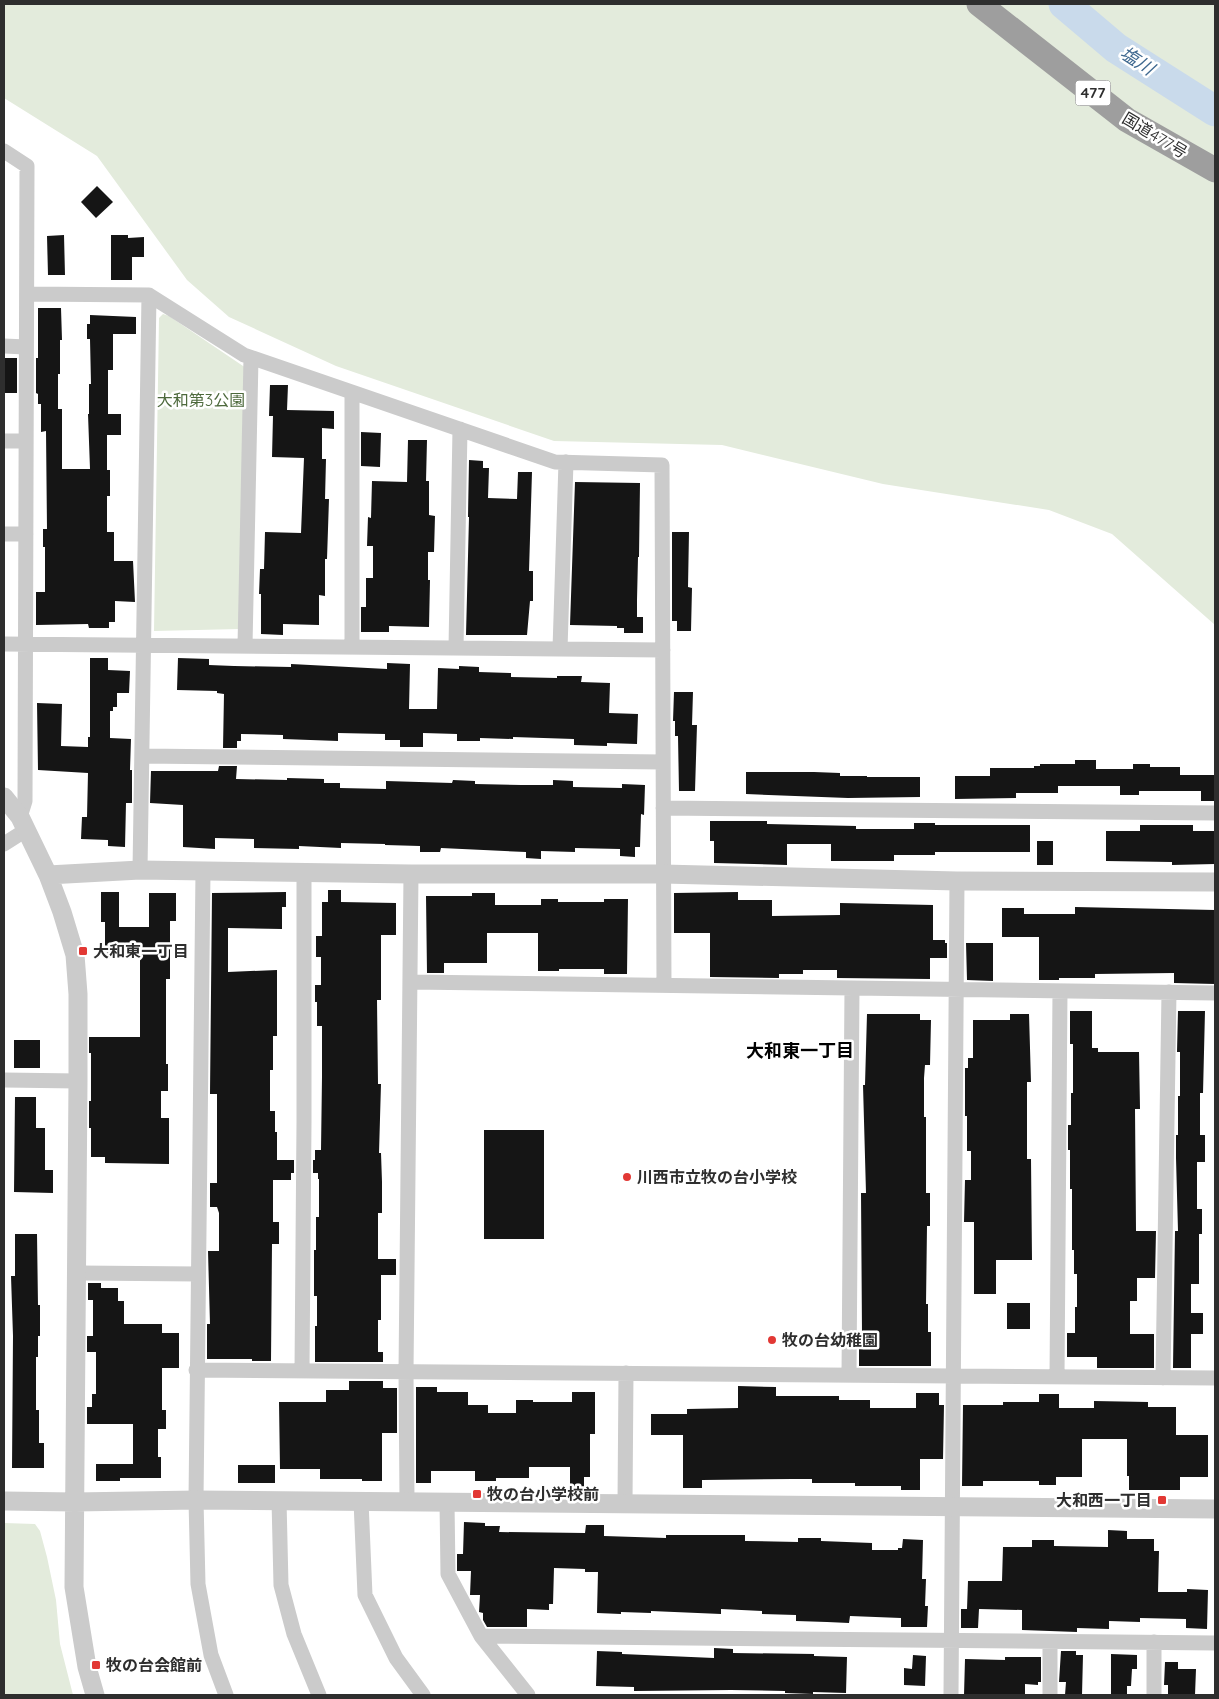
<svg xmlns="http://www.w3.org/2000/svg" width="1219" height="1699" viewBox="0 0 1219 1699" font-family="Quicksand,'Noto Sans JP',sans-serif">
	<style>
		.green { fill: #e3ebdc }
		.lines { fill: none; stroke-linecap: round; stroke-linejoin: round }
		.river { stroke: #c9daeb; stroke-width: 31 }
		.building { fill: #151515 }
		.minor { stroke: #cbcbcb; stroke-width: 15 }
		.tertiary { stroke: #cbcbcb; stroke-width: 19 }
		.trunk { stroke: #9e9e9e; stroke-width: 25 }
		.poi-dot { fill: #e23834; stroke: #fff; stroke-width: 2 }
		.labels { text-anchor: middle; stroke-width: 5; stroke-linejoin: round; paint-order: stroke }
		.shield { fill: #fff; stroke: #6d6d6d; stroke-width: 1 }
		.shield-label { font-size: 15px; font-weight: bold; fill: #2e2e2e }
		.street-label { font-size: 16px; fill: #2e2e2e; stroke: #fff }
		.park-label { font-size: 16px; fill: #4d693c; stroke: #fff }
		.poi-label { font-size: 16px; font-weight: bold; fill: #2e2e2e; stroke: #fff; text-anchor: start }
		.water-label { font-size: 18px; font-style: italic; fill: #3e688f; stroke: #fff }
		.neighbourhood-label { font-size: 18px; font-weight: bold; fill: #000; stroke: #fff }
	</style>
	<rect width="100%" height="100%" fill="#fff"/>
	<path class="green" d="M4,4H1215V625L1112,534L1049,510L883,484L722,445L554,441L336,366L229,317L187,280L97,156L4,98Z
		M163,314L169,316L246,368L240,629L154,631L159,318Z
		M4,1523L35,1524L40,1531L47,1557L56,1600L60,1644L73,1695H4Z"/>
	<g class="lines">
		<path class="river" d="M1064,4L1116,48L1215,111"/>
	</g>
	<path class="building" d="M97,186L113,202L96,218L81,202Z
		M64,235L65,275H48L47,236Z
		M111,235H128V238L144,237V257H132V280H111Z
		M38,308H61L62,340H60V374H58V409H62V469H90L88,414H89V384H91L90,339H87V324H90V315L136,317V334H113V370H108V414H121V435H107V470H110V496H107V532H114V561H133L135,602L115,601V622H109V628H89L88,624L36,625V592H45V547H43V529H47L46,431L41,432V404H38V394L36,393V358H38Z
		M4,358H17V393H4Z
		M270,385H288L287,410L334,411V429L322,428V459H326L325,499H329L327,559H325V596L319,595V625L283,624V635L261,634V594H259L260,569H264L265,532L301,533L304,458L272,457L273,416H269Z
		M361,432L381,433L380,467L361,466Z
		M408,440H427L426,481H429V515L435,516L434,552H428V580H430L429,627L389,626V632H361V607H366V578H373V546H367L368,517L371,518L372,481L407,482Z
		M469,460L483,461V468H489L488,498L517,499L518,472H532L529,571H533V601H530L527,635H466L469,517H468Z
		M575,482L640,483L639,557H638L637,600V617H643V633H624V628H617V626L570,625Z
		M672,532H689L688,587L692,588L691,631H677V621H672Z
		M90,658H108V670L130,671L129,693H117V707H113V711H110V738L131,739L130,770H132V803H126L125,847L108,846V840L81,839L82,817H87L88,773L38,770L37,703L62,704L61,746L88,747V737H90Z
		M178,658L209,659V665L234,666L291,667V664L387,669V663L410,664L409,709H437L438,668L459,669V666L479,667V672L511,673V677L557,678V676H582L581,682L610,683L609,713L638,714L637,744L607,743V746L574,745V739L513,737V739L480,738V741H457V734L423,733V747H400V740H385V734L338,733V741L283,739V735L241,734V741H237V748H223L224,694L217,693V691L177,690Z
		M674,692H693L692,725H697L695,791H679L678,736H675V721H673Z
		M1075,760H1096V769H1133V764H1150V767H1180V775H1215V801H1201V791H1139V795H1120V786H1058V793H1016V798L955,799V776H990V768H1034V766H1040V764H1075Z
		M219,766H237L236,779L287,780V778L324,779V783H340V788L386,789V781L452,783L453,780L475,781V784L521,785H553V780L573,781V787L622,788V784L645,785L644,815L641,814L640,847H635V857L620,856V849L575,848V852L541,851V859L526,858V852L441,848L440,852H420V846L385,845V844L341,843V848L299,846V849L254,848V839L215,838V849L183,847V805L150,803L151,771H218Z
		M746,772H814L840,773V776H867V777H920V797L848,798L746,794Z
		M710,821H767V824L856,826V829H914V823H935V825H1030V852H935V855H894V861H831V844H787V865L714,863V841H710Z
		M1140,825H1193V831H1215V864L1172,865V862L1106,861V831H1140Z
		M1037,841H1053V865H1037Z
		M328,890H341V902L396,903V935H381V1000H377L378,1084H381L379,1153H381L382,1182V1213H378V1259H396V1275H381V1320H378V1352H383V1362H315V1326H317V1296H314V1250H316V1217H319V1179H318V1173H313V1160H315V1150H321L322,1077V1026H317V1002H315V985H321V957H316V936H322V902H328Z
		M101,892H119V927H149V893H176V921H170V979H166V1064H168V1091H161V1118H169V1164L105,1163V1157H91V1128H89V1101H91V1053H89V1037H140V955H105V922H101Z
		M286,892V907H282V929L228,928V972L277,970V1036H273V1070H270V1111H275V1132H277V1160H294V1173H291V1180H273V1222H279V1244H272L271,1361H252V1359H207V1324H210L208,1251H219V1213L217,1207H210V1183H217V1094H210L212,893Z
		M738,892V900H772V916L840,915V903L933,905V940H945V943H947V958H930V979L837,978V970H803V974H779V978L710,977V933H674V893Z
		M472,893H495V905H541V899H558V902H604V899H628L627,974H604V969H559V971H538V933H487V963H444V973H427L426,896H472Z
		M1075,907L1215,910V984L1174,983V973L1095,974V978H1059V980H1039V937H1002V908H1024V914H1075Z
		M966,943H993V981L967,980Z
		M1070,1011H1092V1048H1098V1052H1139L1140,1109H1135L1136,1231H1156L1155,1278H1137V1301H1130V1334H1154V1368H1097V1357H1067V1333H1075V1307H1077V1274H1074V1250H1072V1189H1070V1150H1068V1125H1071V1093H1073V1044H1070Z
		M1178,1011H1205L1203,1093H1200V1135H1205V1162H1197V1209H1202V1234H1199V1284H1191V1313H1203V1334H1191V1368H1173L1175,1231H1178L1176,1158V1135H1178V1096H1180V1052H1177Z
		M867,1014H920V1020H931L930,1065H925L924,1078V1117H926V1193H930V1226H927L926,1304H928V1332H931V1366H859V1332H862L861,1193H866L863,1085H865Z
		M1010,1014H1029L1031,1082H1027V1159H1031L1032,1260H996V1294H974V1222H964L965,1180H971V1151H967V1116H965V1068H968V1058H973V1020H1010Z
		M14,1040H40V1068H14Z
		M15,1097H36V1128H45V1170H53V1193L14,1192Z
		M484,1130H544V1239H484Z
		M15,1234H37L38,1305H40V1336H38V1357H36V1410H39V1443H44V1468H12L13,1336L11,1276H15Z
		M88,1283H101V1288H118V1301H124V1324H162V1333H179V1368H162V1410H166V1429H158V1457H161V1478H120V1481H96V1464H133V1424H87V1407H92V1394H96V1352H87V1336H93V1300H88Z
		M1007,1303H1030V1329H1007Z
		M349,1381H383V1388H397V1433H382V1481H362V1479H320V1469H280L279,1402H326V1390H349Z
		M738,1386L776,1387V1396H839V1400H870V1408H916V1393H939V1405H944L943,1459H920V1490H901V1486H855V1483H812V1479H792L702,1480V1488H683V1435H651V1414H687V1409L738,1408Z
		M416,1387H437V1392H468V1405H488V1413H516V1400H533V1402H572V1392H595V1434H590V1477H584V1487H570V1467H529V1478H496V1481H475V1471H431V1483H416Z
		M1039,1394H1059V1408H1094V1401L1148,1402V1407H1176V1435H1208V1477H1180V1490H1129V1476H1127V1439H1082V1477H1056V1485H1039V1481H983V1486H962L963,1405H1003V1402H1039Z
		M238,1465H275V1483H238Z
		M464,1522L485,1523V1526H500L499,1532L585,1533L586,1525H604V1536L666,1538V1535H745V1541L798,1542V1538H821V1541L872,1543V1550H898V1548H902L903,1539L923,1540L922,1579H926L925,1606H928L927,1627H901V1618L850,1616L849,1623L827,1622L796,1621V1615L762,1614V1611L721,1609V1614L651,1611V1613L621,1612V1614L597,1613L598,1572H585V1569L554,1568L553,1604H549V1610L527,1609V1627H487L483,1620V1613L479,1612L480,1595H470L471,1571H457V1554H463Z
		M1108,1530L1127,1531V1539H1154V1551H1159L1158,1592H1187V1589L1208,1590L1207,1629L1186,1628V1619L1140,1618V1622L1109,1621V1629L1077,1628V1632L1022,1630V1610L979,1609L978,1628H961V1609H967L968,1581H1002L1003,1547H1032V1540H1054V1546L1108,1547Z
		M714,1648L733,1649V1653L814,1654V1656L847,1657L846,1693L813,1692V1694L785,1693V1691L731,1690L634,1691V1687L596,1686L597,1651L622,1652V1654L714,1658Z
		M1061,1651H1076V1655H1083L1082,1695H1065L1066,1682H1059Z
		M1111,1654L1137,1655V1669H1132L1131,1686H1127V1695H1111Z
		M913,1655L926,1656L925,1686L904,1685V1668L912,1669Z
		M1005,1657H1041V1682H1038V1685L1025,1684V1695H964L965,1659L1005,1660Z
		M1165,1662H1178V1669H1196L1195,1695H1168V1685H1164Z"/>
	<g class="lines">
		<path class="minor" d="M4,151L27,166L25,801L20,817
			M27,294L149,295L244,355L555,462L662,465L664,985
			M4,346L26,347
			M352,393V647
			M4,441H26
			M4,534H26
			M4,644L663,650
			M245,646L251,358
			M456,648L460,429
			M560,649L566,462
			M142,756L663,762
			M663,808L1215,813
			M4,844L26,830
			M140,870L149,295
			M203,871L196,1500L198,1584L211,1655L226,1695
			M410,982L1215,993
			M4,1080L78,1081
			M78,1273L198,1274
			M196,1370L1215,1378
			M302,1371L304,1122V872
			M849,1375L852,988
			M1057,1377L1060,991
			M1163,1378L1169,992
			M279,1500L281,1585L294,1634L319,1695
			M361,1501L365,1595L396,1658L423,1695
			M407,1501L406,1372L411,874
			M447,1502L448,1574L481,1636L528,1695
			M625,1503L626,1373
			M481,1636L1215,1643
			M951,1695L957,881
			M1050,1695V1642
			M1154,1695V1642"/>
		<path class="tertiary" d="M4,797L20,817L48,875L62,912L75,955L78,994V1081L74,1587L87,1667L95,1695
			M48,875L140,870L411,874H663L957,881L1215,882
			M4,1501L75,1502L196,1500L1215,1509"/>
		<path class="trunk" d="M979,4L1127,120L1215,170"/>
	</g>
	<g class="poi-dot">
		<rect x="78" y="946" width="10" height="10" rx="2.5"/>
		<circle cx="627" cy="1177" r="5"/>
		<circle cx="772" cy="1340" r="5"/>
		<rect x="472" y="1489" width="10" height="10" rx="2.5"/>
		<rect x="1157" y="1495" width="10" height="10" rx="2.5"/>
		<rect x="91" y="1660" width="10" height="10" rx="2.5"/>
	</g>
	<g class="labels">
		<rect class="shield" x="1075.5" y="80.5" width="35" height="25" rx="4"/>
		<g class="shield-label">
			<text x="1093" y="98">477</text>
		</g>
		<g class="street-label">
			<text transform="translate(1155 135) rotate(31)" y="6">国道477号</text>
		</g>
		<g class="park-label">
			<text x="201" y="406">大和第3公園</text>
		</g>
		<g class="poi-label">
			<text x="93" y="957">大和東一丁目</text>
			<text x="637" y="1183">川西市立牧の台小学校</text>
			<text x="782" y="1346">牧の台幼稚園</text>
			<text x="487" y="1500">牧の台小学校前</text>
			<text x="1152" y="1506" text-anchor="end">大和西一丁目</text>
			<text x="106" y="1671">牧の台会館前</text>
		</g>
		<g class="water-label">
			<text transform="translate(1137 61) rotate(33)" y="6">塩川</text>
		</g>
		<g class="neighbourhood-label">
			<text x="800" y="1057">大和東一丁目</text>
		</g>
	</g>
	<rect width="1219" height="1699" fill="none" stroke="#2e2e2e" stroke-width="10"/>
</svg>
